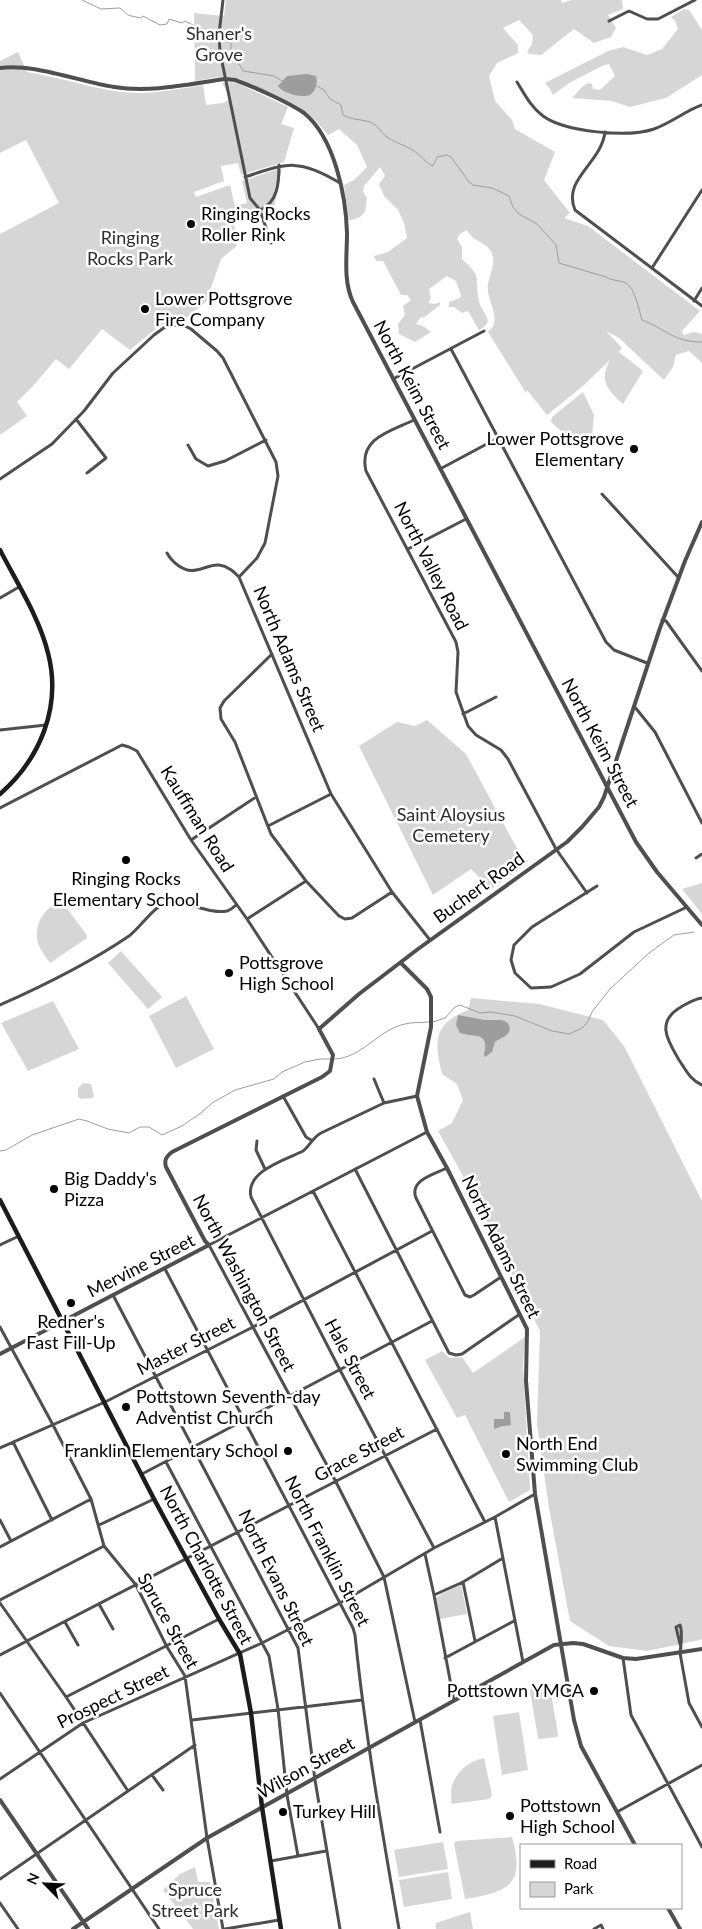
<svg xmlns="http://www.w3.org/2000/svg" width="702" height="1929" viewBox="0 0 702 1929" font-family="Lato,sans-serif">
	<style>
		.green { fill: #d6d6d6 }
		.water { fill: #9d9d9d }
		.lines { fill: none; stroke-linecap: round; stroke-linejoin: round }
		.stream { stroke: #9d9d9d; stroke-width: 1 }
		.minor { stroke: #4f4f4f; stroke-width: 3 }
		.tertiary { stroke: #4f4f4f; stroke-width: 4 }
		.secondary { stroke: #1c1c1c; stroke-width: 4.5 }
		.poi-dot { fill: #000; stroke: #fff; stroke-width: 2 }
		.labels { text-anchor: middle; stroke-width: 5; stroke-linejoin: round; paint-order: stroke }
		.park-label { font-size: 18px; fill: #2d2d2d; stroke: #fff }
		.poi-label { font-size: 18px; fill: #000; stroke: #fff; text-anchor: start }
		.street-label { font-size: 18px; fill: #000; stroke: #fff }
	</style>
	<rect width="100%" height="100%" fill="#fff"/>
	<path class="green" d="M226,0H561L562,3L572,0H622L623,9L608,15L616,28L611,37L594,43L574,29L541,55L530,54L527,52L532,44L533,35L519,20L503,28L518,45V53L497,63L489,76L495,101L512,120L515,129L555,152L544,180L570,213L564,218L588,226L700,311L682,331L683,335L694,332L702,334V363L689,351L676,355L673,367L664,380L619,338L606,331L622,348L619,352L643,371L623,404C606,389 599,380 610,360L584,385L547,415L527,390L526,393L488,332C490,329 494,327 494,323C497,311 486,297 488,285C489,274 498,261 490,250C484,241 473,242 467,230L460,234L457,239L462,247V259C484,279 474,277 479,301C482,315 497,320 479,330L468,311L462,313L454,307H449V302L460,298L461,295L456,281L447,276L429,289L431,298L428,303L435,304L440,302V305L426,316L420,318L416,324L423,326L431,332L415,342L399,334L398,324L405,315L403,306L411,300L407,295H401L383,261H376L374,256L388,252L407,238L404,223L398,210L384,196L379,184L385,176L380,167L364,186L363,192L367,198L365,212L360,217L349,221L344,185L354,180L367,167L357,145L339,129L328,135L316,121L299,107L240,79L219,77L195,81L194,13L224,16Z
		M684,9L689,10L702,30V75L666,98L630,107L612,101L572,98L583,86L589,83L592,84L593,89L600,90L615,76L609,64L604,65L569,83L553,95L550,89L545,83L608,51L623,47L647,55L662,49L678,29L675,21L671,17Z
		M18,52L27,72C57,77 85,86 114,91C144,96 174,90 203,85L206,105L223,103L231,99L222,83L231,82L239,84L288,107L281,124L294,128L284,162L241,175L238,163L221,166L224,181L194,192L196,197L230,185L235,206L247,203L242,181L282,168L274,208L247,217L245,212L231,215L235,228L230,242L238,245L221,259L206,302L182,321H170L158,327L130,350L102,329L69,369L56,359L33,386L17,402L27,416L0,435V234L59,203L26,140L0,153V61Z
		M583,392L594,415L592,435L581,449L551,422L552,417Z
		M427,720L466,754L526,865L491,889L471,869L433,895L359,746L397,722L415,726Z
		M702,883V914L682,889Z
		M62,902L87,935V938L50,963C46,958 42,952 39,946C32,928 43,906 62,902Z
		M121,951L162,997L148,1009L108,963Z
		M186,996L214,1049L176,1068L149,1016Z
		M471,998L539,1004L603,1020L624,1046L702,1201V1639L700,1640L647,1651L609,1646L570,1621L549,1508L537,1424L540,1331L472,1192L438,1131L452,1123L463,1100L457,1084L442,1074C434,1042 433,1024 468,1010Z
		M53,1001L79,1049L28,1071L1,1023Z
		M83,1083L91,1084L94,1096L93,1098L81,1099L78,1097V1088Z
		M525,1337L523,1365L530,1490L509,1502L465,1415L457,1418L425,1360L442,1351L450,1358L462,1357L473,1373Z
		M461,1584L467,1614L440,1619L436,1599L438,1596Z
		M548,1686L550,1687L558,1734L557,1737L539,1739L538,1738L530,1691L531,1689Z
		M519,1712L528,1770L502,1775L493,1716Z
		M484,1758L492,1795L489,1799L451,1804C452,1799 451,1795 451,1791C453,1774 468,1761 484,1758Z
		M512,1837C525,1884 510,1892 465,1899L454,1844L456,1841Z
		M443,1842L448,1869L399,1877L394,1850Z
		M195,1867L198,1882H210L219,1929H193L163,1890L180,1874Z
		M448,1872L452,1899L404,1907L399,1880Z
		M470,1912L473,1929H436V1923Z"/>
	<path class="water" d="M307,74L316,76C318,84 316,90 310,95C301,98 284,94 278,86L287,76Z
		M458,1015L485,1020H502L508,1023C514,1035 502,1037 495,1042L492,1052L485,1057L484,1055C489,1031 477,1038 460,1033L456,1025Z
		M504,1412H510L511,1425L503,1426L494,1429V1419H504Z"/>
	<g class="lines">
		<path class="stream" d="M82,0L101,9L120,8C130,17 127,15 141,18L143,16L160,25L167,24L169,19L182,23L185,21L203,30L201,37L203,40L215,38L231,43V49L243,71L274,76L284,82
			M317,86L324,90L330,99L341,105L343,115C352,120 360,119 370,122C378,125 381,133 387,137C397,144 409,146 418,154C424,159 426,163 433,166L437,157L447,155L451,157L469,182L473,185L492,188L509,196L513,207L519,214L537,224L556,245L559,263L606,277C612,281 619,280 626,283C635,288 639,310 642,320C666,329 673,342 702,342
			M433,1022L445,1018L455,1007L460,1005L480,1013L491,1012L515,1016L552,1031L569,1034L582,1028L587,1023L592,1012L610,989L649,953L674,935L694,932
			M335,1059C362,1058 379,1029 405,1024C412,1022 421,1023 429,1022
			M0,1151L6,1150L32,1135L79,1119L87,1121L108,1129L129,1133L140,1127H149L162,1135L182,1126L201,1113L212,1103L235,1090L274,1079L282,1072L305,1062L320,1059H331"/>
		<path class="minor" d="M223,0L219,34L220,52L250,198L260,210
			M609,21L629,11L647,19H658L695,0
			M517,82C525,95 531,107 543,116C565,132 628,138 654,129C671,123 685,111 702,105
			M605,132C601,164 562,179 575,210L702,306
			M245,177C287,163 299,158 340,183
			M271,243L260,210C278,202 279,183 279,165
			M652,268L702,190
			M694,301L702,288
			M451,349L606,642L614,650L647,663
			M393,379L484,331
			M76,419L106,458L87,473
			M414,420C391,431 358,438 366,471L456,642L458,652L456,692L468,726L476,735L501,750L508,759L556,849L587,893
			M188,445L196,459L208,466L225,461L266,440
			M440,469L498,438
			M0,479L52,444L84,411L113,373L154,335L165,327L176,325L185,326L191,329L217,351L223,358L276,462L278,476L265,543L257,558L239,577L331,794L392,892L430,940
			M602,494L678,577
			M408,549L466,519
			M167,553C172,562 184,573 196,570C204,569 211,564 219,565C228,566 234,572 239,577
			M0,598L19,587
			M662,620L666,621L702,671
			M272,654L224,701L220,708L221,719L235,742L271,834L306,881L339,916L345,919L352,918L392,892
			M634,706L655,732L702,823
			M463,714L496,697
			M0,730L46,725
			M0,808L122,745L129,747L137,751L191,840L247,919L319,1029
			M268,826L331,794
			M191,840L256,797
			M696,858L702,854
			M597,886L532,927L514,945L511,960L515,973L531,988L551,987L580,974L634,932L687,907
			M247,919L306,881
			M702,998C694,999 688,1003 681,1007C655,1022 668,1041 679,1060C686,1070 690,1080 702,1085
			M0,1005C45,985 88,964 129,936C140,928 153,907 166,903C183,898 208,915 227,911C230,910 234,907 236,905
			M374,1079L384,1103
			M283,1096L306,1137L311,1140
			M417,1096L384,1103L321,1133C312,1138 310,1146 303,1151C285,1160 245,1171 251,1197L340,1370L434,1548
			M257,1141L256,1150L265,1169
			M447,1168C435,1174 409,1180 416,1198L465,1295L470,1297L474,1295L501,1277
			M355,1169L449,1353L456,1355L462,1354L520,1314
			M313,1191L485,1522
			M0,1245L19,1236
			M165,1269L353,1628L355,1635C365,1734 382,1831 399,1929
			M113,1295L298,1648L315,1780L340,1929
			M0,1327L53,1425L91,1499L104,1546L136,1585L167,1647L185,1676L207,1838L223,1929
			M13,1442L52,1520
			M0,1448L105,1402L253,1327L432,1231
			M166,1462L269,1656L278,1709L287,1795L298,1856
			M142,1474L432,1321
			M495,1517L523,1662
			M0,1520L11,1541
			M99,1525L154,1499
			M0,1547L91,1499
			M425,1554L434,1595L454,1701
			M463,1582L475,1641
			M434,1595L463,1582L503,1558
			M0,1600L104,1546
			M0,1603L66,1697L128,1791
			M99,1604L113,1629
			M65,1622L78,1645
			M681,1648L676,1627L680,1625C683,1633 681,1644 680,1653L689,1703L702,1727
			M0,1655L437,1429
			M445,1658L514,1621
			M623,1658L631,1715L702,1847
			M0,1693L159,1929
			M66,1697L219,1619
			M192,1720L362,1700
			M420,1720L440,1832
			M415,1722L384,1577L336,1482L209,1245L427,1132
			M152,1775L163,1790
			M0,1779L83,1723L262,1643L340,1603L434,1548L495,1517L535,1494
			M617,1812L702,1765
			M271,1861L326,1851
			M0,1879L195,1745
			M0,1903L18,1929
			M225,1929L279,1920
			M594,1929L601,1925L603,1929"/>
		<path class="tertiary" d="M0,68C32,63 81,82 114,87C151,93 189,84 225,79L235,80C252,86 290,103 304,113C335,138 346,197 347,233C347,256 343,281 353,302L636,842L657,872L702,925
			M401,963L427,989L431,997V1027L417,1096L427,1132L447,1168L527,1329L526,1381L535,1494L574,1720L581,1746L635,1845
			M0,1354L209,1245L205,1241L166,1167C164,1160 166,1157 172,1152L322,1077L330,1071L333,1055L319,1029L359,994L418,949L567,842L582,827L599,807L604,797L660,628L685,561L702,522
			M0,1800L88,1929
			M668,1908L680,1929
			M73,1929L207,1838L554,1645L573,1643L583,1644L623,1658L636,1659L702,1649"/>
		<path class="secondary" d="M0,550C17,583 39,617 48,653C62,707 40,759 0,794
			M0,1200L154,1499L219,1619L240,1654L251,1713L262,1807L281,1929"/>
	</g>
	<g class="poi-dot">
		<circle cx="191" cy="224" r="5"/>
		<circle cx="145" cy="309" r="5"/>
		<circle cx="634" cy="449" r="5"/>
		<circle cx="126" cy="860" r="5"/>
		<circle cx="229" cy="973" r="5"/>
		<circle cx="54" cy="1189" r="5"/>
		<circle cx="71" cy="1303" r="5"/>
		<circle cx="126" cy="1407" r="5"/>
		<circle cx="288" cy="1451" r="5"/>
		<circle cx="506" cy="1454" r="5"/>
		<circle cx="594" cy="1691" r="5"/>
		<circle cx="283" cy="1812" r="5"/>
		<circle cx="510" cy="1816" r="5"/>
	</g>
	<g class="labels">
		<g class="park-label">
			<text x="219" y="40">Shaner's<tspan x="219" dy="21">Grove</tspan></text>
			<text x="130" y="244">Ringing<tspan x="130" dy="21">Rocks Park</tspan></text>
			<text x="451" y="821">Saint Aloysius<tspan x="451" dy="21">Cemetery</tspan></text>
			<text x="195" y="1896">Spruce<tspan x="195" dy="21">Street Park</tspan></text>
		</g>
		<g class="poi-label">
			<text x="201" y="220">Ringing Rocks<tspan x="201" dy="21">Roller Rink</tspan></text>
			<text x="155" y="305">Lower Pottsgrove<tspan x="155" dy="21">Fire Company</tspan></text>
			<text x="624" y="445" text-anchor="end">Lower Pottsgrove<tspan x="624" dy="21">Elementary</tspan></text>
			<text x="126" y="885" text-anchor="middle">Ringing Rocks<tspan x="126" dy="21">Elementary School</tspan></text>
			<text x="239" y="969">Pottsgrove<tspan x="239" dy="21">High School</tspan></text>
			<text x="64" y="1185">Big Daddy's<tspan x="64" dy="21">Pizza</tspan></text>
			<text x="71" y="1328" text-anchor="middle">Redner's<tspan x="71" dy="21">Fast Fill-Up</tspan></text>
			<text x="136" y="1403">Pottstown Seventh-day<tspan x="136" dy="21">Adventist Church</tspan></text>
			<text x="516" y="1450">North End<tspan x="516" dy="21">Swimming Club</tspan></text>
			<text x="278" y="1457" text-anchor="end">Franklin Elementary School</text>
			<text x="584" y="1697" text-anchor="end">Pottstown YMCA</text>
			<text x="520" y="1812">Pottstown<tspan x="520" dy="21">High School</tspan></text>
			<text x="293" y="1818">Turkey Hill</text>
		</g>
		<g class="street-label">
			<text transform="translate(412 385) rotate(62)" y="6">North Keim Street</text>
			<text transform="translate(431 566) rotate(63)" y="6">North Valley Road</text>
			<text transform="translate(289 659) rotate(67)" y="6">North Adams Street</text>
			<text transform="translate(600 743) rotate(62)" y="6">North Keim Street</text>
			<text transform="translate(197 819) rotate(58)" y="6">Kauffman Road</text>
			<text transform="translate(479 888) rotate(-36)" y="6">Buchert Road</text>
			<text transform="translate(501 1247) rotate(64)" y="6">North Adams Street</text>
			<text transform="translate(141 1266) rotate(-27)" y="6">Mervine Street</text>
			<text transform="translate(244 1283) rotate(62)" y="6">North Washington Street</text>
			<text transform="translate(186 1346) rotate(-27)" y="6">Master Street</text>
			<text transform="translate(350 1359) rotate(62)" y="6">Hale Street</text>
			<text transform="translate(359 1454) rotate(-28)" y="6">Grace Street</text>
			<text transform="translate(327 1551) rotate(63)" y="6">North Franklin Street</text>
			<text transform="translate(206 1565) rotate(62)" y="6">North Charlotte Street</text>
			<text transform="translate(276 1578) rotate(64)" y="6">North Evans Street</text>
			<text transform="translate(168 1621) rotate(61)" y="6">Spruce Street</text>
			<text transform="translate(113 1697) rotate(-26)" y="6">Prospect Street</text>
			<text transform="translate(306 1768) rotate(-29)" y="6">Wilson Street</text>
		</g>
	</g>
	<rect x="520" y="1844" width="162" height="65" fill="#ffffff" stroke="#999999"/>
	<rect x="530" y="1860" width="25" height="8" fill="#1c1c1c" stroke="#999999"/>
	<text x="564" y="1869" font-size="15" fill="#000000">Road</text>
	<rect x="530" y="1882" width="25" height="15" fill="#d6d6d6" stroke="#999999"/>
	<text x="564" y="1894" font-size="15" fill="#000000">Park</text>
	<g transform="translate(45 1884) rotate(294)" stroke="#ffffff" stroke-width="4" paint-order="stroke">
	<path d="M0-4L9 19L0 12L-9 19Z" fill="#000000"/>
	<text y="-8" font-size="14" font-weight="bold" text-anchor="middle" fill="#000000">N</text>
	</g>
</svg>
